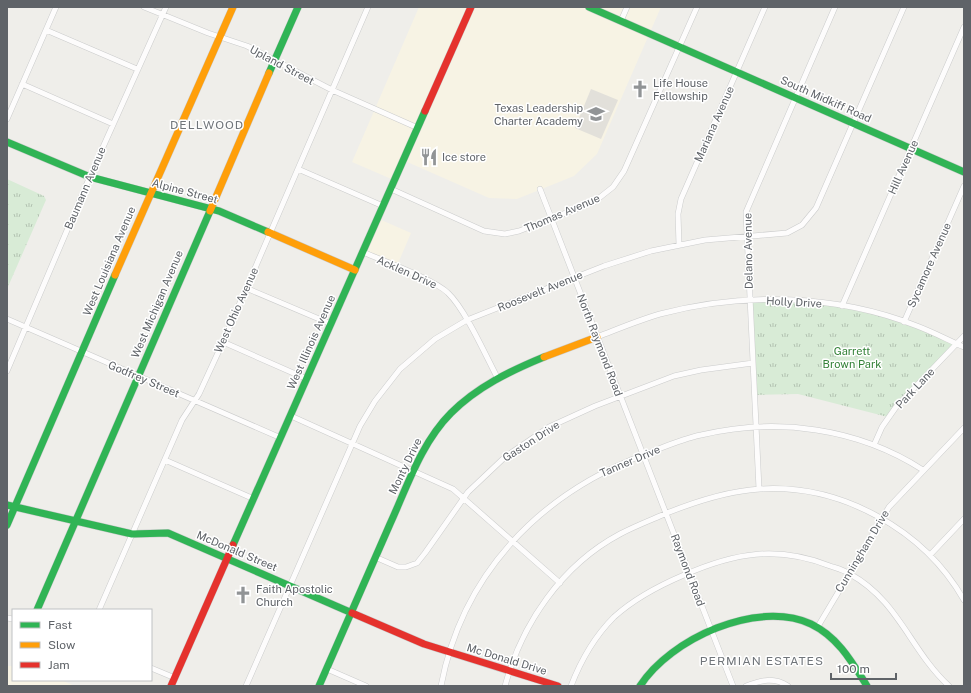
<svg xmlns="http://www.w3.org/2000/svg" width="971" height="693" viewBox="0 0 971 693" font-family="'Public Sans',sans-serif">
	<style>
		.commercial { fill: #f7f3e4 }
		.education { fill: #e2e0da }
		.park { fill: url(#park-tufts) }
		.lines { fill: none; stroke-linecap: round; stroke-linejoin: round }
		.street-casing { stroke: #cbcccc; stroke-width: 6 }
		.fast-casing { stroke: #cacacb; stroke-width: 8 }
		.slow-casing { stroke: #cacacb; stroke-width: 8 }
		.jam-casing { stroke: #cacacb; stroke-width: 8 }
		.street { stroke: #fdfcfc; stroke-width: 5 }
		.fast { stroke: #30b455; stroke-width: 7 }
		.slow { stroke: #ff9f0a; stroke-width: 7 }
		.jam { stroke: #e5322d; stroke-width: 7 }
		.labels { text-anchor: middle; stroke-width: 3; stroke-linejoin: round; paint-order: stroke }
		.street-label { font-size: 11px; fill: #5f6368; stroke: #fff }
		.poi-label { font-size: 11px; fill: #5f6368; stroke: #fff; text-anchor: start }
		.park-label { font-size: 11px; fill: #348238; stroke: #fff }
		.neighbourhood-label { font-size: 12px; letter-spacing: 1px; fill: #70757a; stroke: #fff }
	</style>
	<defs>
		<pattern id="park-tufts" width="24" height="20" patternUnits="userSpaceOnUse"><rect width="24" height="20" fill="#d8ebd6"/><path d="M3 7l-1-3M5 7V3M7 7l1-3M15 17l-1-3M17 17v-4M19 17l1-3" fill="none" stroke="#b2c2b1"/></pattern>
	</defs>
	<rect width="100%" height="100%" fill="#efeeea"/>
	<path class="commercial" d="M419,7H661L597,154L574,176L517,199L489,198L405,161L396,181L352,162Z
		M379,219L411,233L396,268L364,253Z
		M7,666H13V680H61L75,686H7Z"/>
	<path class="education" d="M591,89L618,100L601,139L575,128Z"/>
	<path class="park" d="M7,179L44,196L46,200L7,289Z
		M749,300H796L880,314L957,344L888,417L798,394L755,395Z"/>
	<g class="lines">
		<g class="street-casing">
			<path id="street" d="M144,7L208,33L247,46L332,90L418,128
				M621,21L627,7
				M46,30L137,69
				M22,84L113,124
				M7,119L56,7
				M298,169L383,206
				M391,189L484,231L505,234L519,231L594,202L613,187L624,171L697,7
				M540,189L733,686
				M679,245L678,214L681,199L765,7
				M363,252C383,261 434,279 448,293C465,309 485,354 497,377
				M246,288L331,324
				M842,306L964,27
				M7,319L281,438
				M904,322L964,186
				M597,337C618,329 639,320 660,314C743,292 836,294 917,326C933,332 948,340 964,347
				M223,342L307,379
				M7,371L94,167L166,7
				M291,416L453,489L560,583
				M874,445L882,427L896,407L964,336
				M165,460L254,499
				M759,489L746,212L835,7
				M930,555L964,519
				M375,557L398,567H406L417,563L425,553L468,492L505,457L549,427L595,406L674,376L701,370L753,363
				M99,610L182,420L199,394L223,342L368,7
				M7,618L13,619
				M817,628L889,507L964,428
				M151,668L175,678
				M327,669L366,686
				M246,686L360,426L375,401L400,369L435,339L467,320L604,266L651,251L705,240L787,233L802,225L816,208L904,7
				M441,686C462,575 538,495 643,455C662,448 681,439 701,435C777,417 858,428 923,470
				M505,686C522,623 562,565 620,534C635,526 651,520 667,513C697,501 728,491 760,489C842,484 924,530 964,600
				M571,686C581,660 594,637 614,617C635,598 658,586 684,575C734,553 777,545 830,566C836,568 844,570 850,574C899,601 910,650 949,686
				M746,686C762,680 774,677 788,686"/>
		</g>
		<g class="fast-casing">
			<path id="fast" d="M589,7L964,172
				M269,73L298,7
				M7,142L90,177L219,211L268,232
				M7,505L132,534L168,533L352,613
				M7,525L115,275
				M233,545L425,111
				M37,610L210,211
				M319,686C343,632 366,578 390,524C407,487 421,443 451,413C477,387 510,371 544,357
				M640,686C670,639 757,599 811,624C838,637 852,662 867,686"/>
		</g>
		<g class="slow-casing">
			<path id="slow" d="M210,211L269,73
				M268,232L355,270
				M115,275L233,7
				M544,357L597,337"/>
		</g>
		<g class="jam-casing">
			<path id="jam" d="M425,111L471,7
				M352,613L424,644L558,686
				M171,686L233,545"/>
		</g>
		<use href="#street" class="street"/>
		<use href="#fast" class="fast"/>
		<use href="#slow" class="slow"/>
		<use href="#jam" class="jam"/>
	</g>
	<defs>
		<g id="church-bare" transform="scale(1.38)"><path d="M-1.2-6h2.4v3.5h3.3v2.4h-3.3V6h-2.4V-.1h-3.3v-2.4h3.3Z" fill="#919496" stroke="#fff" stroke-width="2.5" paint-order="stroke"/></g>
		<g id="school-bare" transform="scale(1.38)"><path d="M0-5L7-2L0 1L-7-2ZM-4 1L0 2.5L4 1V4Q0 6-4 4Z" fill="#919496" stroke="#fff" stroke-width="2.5" paint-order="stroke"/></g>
		<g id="restaurant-bare" transform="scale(1.38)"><path d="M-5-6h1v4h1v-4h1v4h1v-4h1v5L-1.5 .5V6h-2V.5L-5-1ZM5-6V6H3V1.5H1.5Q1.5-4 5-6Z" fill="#919496" stroke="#fff" stroke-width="2.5" paint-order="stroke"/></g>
	</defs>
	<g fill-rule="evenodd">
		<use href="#church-bare" x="640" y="89"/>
		<use href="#school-bare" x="596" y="114"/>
		<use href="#restaurant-bare" x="429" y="157"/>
		<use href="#church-bare" x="243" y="595"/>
	</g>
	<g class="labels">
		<g class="street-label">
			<text transform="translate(282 65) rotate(28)" y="4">Upland Street</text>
			<text transform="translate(826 99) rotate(24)" y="4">South Midkiff Road</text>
			<text transform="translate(714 124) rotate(-66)" y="4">Mariana Avenue</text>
			<text transform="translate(903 167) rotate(-66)" y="4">Hill Avenue</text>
			<text transform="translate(85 188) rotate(-67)" y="4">Baumann Avenue</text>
			<text transform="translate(185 191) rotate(15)" y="4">Alpine Street</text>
			<text transform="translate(562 213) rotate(-23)" y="4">Thomas Avenue</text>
			<text transform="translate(748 251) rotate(-91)" y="4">Delano Avenue</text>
			<text transform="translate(109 261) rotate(-67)" y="4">West Louisiana Avenue</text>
			<text transform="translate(929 265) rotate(-66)" y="4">Sycamore Avenue</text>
			<text transform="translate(407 272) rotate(24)" y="4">Acklen Drive</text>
			<text transform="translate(540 291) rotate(-22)" y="4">Roosevelt Avenue</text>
			<text transform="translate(794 302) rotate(3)" y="4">Holly Drive</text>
			<text transform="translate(157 304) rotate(-67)" y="4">West Michigan Avenue</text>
			<text transform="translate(236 310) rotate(-66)" y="4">West Ohio Avenue</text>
			<text transform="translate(311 342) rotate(-66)" y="4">West Illinois Avenue</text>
			<text transform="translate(600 345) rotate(69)" y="4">North Raymond Road</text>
			<text transform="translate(144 379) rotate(23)" y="4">Godfrey Street</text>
			<text transform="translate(915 388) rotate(-47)" y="4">Park Lane</text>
			<text transform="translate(531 441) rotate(-33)" y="4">Gaston Drive</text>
			<text transform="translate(630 461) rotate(-23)" y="4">Tanner Drive</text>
			<text transform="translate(405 466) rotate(-64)" y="4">Monty Drive</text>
			<text transform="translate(237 551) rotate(23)" y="4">McDonald Street</text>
			<text transform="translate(862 551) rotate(-59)" y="4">Cunningham Drive</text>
			<text transform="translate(688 570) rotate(69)" y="4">Raymond Road</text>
			<text transform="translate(507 659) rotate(17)" y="4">Mc Donald Drive</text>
		</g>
		<g class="poi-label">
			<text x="653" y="87">Life House<tspan x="653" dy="13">Fellowship</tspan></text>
			<text x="583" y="112" text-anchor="end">Texas Leadership<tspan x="583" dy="13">Charter Academy</tspan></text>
			<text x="442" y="161">Ice store</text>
			<text x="256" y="593">Faith Apostolic<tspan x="256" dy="13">Church</tspan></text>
		</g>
		<g class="park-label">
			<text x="852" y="355">Garrett<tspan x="852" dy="13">Brown Park</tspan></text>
		</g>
		<g class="neighbourhood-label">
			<text x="207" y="129">DELLWOOD</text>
			<text x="762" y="665">PERMIAN ESTATES</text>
		</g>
	</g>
	<rect width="971" height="693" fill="none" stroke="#5f6368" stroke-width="16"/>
	<rect x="12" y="609" width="140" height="72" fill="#ffffff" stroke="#bfc1c3"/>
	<rect x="20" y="622" width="20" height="6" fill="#30b455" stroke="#bfc1c3"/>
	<text x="48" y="629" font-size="12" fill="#5f6368">Fast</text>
	<rect x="20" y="642" width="20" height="6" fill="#ff9f0a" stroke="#bfc1c3"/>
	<text x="48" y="649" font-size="12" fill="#5f6368">Slow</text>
	<rect x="20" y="662" width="20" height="6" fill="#e5322d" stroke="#bfc1c3"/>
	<text x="48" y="669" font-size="12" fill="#5f6368">Jam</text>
	<path d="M831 673v6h65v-6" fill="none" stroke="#5f6368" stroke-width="2"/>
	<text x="837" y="673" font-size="12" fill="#5f6368" stroke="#ffffff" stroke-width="3" paint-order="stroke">100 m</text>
</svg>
